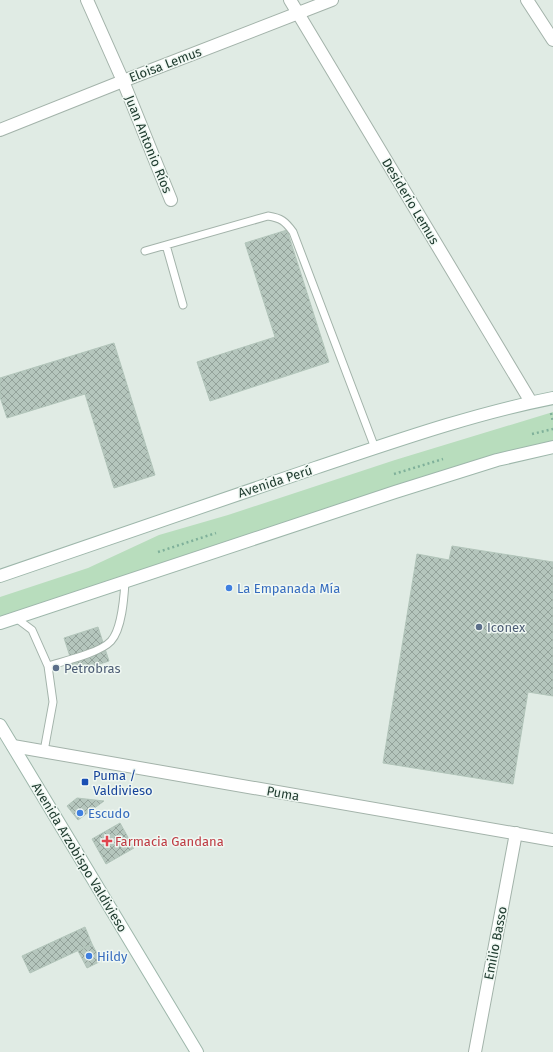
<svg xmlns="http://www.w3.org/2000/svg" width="553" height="1052" viewBox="0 0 553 1052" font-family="'Fira Sans',sans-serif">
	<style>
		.green { fill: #b8ddbd }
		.building { fill: url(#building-cross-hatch); stroke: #b2c5ba }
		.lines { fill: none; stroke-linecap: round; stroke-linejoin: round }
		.service-casing { stroke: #a3b3aa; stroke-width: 9 }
		.minor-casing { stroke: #a3b3aa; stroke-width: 14 }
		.secondary-casing { stroke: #9eb7ab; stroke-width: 14 }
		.path { stroke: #7fb09a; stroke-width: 2.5; stroke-dasharray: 2 3; stroke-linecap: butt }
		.service { stroke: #fff; stroke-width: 7 }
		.minor { stroke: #fff; stroke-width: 12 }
		.secondary { stroke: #fff; stroke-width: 12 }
		.shop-dot { fill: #3f7fe0; stroke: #f0f8f3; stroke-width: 1.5 }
		.service-dot { fill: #5c6f8a; stroke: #f0f8f3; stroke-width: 1.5 }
		.transit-dot { fill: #1a4fb4; stroke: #f0f8f3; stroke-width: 1.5 }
		.health-dot { fill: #e0444e; stroke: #f0f8f3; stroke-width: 1.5 }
		.labels { text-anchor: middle; stroke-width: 3; stroke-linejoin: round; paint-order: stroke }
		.street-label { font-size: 13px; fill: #203c30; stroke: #f0f8f3 }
		.shop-label { font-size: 13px; fill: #366cbe; stroke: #f0f8f3; text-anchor: start }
		.service-label { font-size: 13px; fill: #4e5e75; stroke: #f0f8f3; text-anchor: start }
		.transit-label { font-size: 13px; fill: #164399; stroke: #f0f8f3; text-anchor: start }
		.health-label { font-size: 13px; fill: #be3a42; stroke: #f0f8f3; text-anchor: start }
	</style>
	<defs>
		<pattern id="building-cross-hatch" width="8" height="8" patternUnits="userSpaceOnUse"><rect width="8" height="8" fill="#b5c6bd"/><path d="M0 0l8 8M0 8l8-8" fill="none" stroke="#93a29a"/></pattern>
	</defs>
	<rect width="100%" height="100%" fill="#e0ebe4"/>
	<path class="green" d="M553,412V444L0,618V597L88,568L159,535L228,515L395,460Z"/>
	<path class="building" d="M287,230L329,362L210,401L197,362L275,337L245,243Z
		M114,343L155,475L114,488L85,394L7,418L0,397V378Z
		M452,546L553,562V696L528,692L513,784L383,763L417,554L449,560Z
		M98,627L109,661L75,672L64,638Z
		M77,798L104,801L78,820L67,806Z
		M120,823L134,848L106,864L92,839Z
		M85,927L92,944L30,973L22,956Z
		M92,944L101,961L87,968L78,951Z"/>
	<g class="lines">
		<g class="service-casing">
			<path id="service" d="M166,245L183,305
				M145,251L268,216C281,218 285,221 293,232L375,448
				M16,618L32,630L48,666L53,702L44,751
				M48,666C64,661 100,653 111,641C122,629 124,598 125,582"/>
		</g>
		<g class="minor-casing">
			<path id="minor" d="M87,0L123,81L171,200
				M290,0L531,402
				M527,0L553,40
				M0,130L123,81L332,0
				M13,746L553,840
				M475,1052L516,833"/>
		</g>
		<g class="secondary-casing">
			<path id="secondary" d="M0,576C105,539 210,503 315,468C393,442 472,414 553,398
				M0,623L395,492L497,460L553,447
				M0,725L197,1052"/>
		</g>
		<path class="path" d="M551,413L553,422
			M532,434L553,429
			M394,474L443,459
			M158,552L216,533"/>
		<use href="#service" class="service"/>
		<use href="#minor" class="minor"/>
		<use href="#secondary" class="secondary"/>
	</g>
	<g class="shop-dot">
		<circle cx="229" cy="588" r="4"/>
		<circle cx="80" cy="813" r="4"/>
		<circle cx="89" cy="956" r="4"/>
	</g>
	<g class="service-dot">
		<circle cx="479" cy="627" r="4"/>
		<circle cx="56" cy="668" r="4"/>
	</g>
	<rect class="transit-dot" x="81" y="778" width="8" height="8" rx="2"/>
	<path class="health-dot" d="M105 835h4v4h4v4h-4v4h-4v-4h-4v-4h4z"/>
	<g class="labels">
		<g class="street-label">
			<text transform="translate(165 64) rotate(-21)" y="5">Eloisa Lemus</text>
			<text transform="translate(149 144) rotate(68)" y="5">Juan Antonio Ríos</text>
			<text transform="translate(411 201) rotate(59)" y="5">Desiderio Lemus</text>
			<text transform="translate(275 481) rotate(-18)" y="5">Avenida Perú</text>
			<text transform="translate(283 793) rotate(10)" y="5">Puma</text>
			<text transform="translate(80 857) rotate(59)" y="5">Avenida Arzobispo Valdivieso</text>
			<text transform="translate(495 943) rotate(-79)" y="5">Emilio Basso</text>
		</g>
		<g class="shop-label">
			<text x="237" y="593">La Empanada Mía</text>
			<text x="88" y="818">Escudo</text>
			<text x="97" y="961">Hildy</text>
		</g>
		<g class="service-label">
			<text x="487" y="632">Iconex</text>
			<text x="64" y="673">Petrobras</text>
		</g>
		<g class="transit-label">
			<text x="93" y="780">Puma /<tspan x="93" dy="15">Valdivieso</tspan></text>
		</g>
		<g class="health-label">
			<text x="115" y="846">Farmacia Gandana</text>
		</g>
	</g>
</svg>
